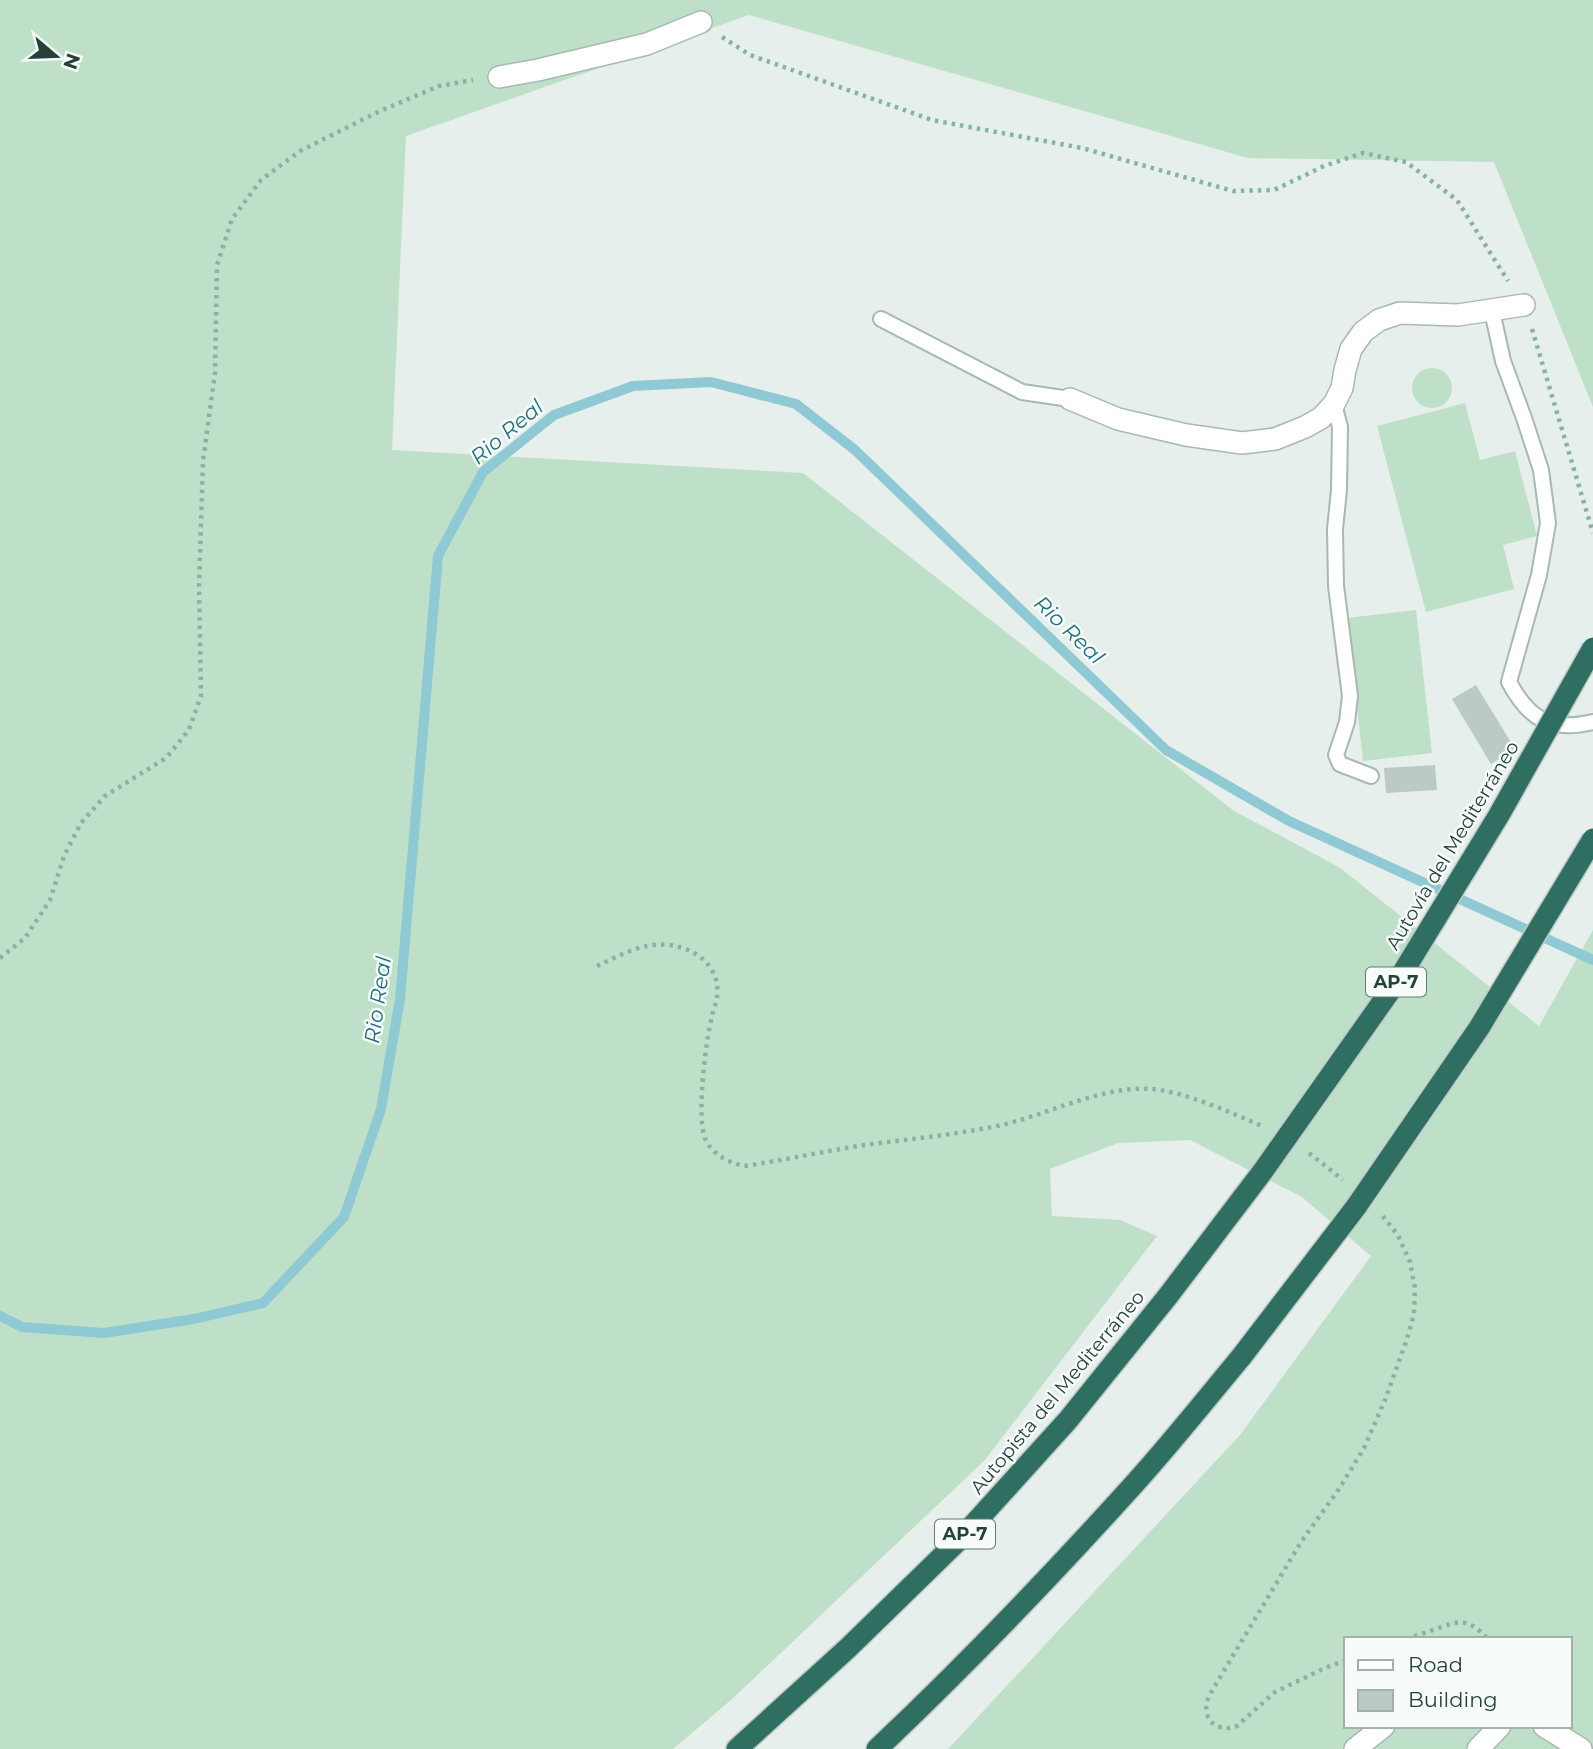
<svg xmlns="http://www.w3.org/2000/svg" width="1593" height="1749" viewBox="0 0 1593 1749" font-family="Montserrat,sans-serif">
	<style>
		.grass { fill: #bfe0c8; fill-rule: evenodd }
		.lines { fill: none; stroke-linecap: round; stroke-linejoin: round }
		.stream { stroke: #8ec9d4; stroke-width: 10 }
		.building { fill: #bbcac4 }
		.service-casing { stroke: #a8b8b2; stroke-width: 18 }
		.minor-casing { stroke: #a8b8b2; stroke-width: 24 }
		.motorway-casing { stroke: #c2cac8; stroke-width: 24 }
		.path { stroke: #86b3a5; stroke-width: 4.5; stroke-dasharray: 3.5 5; stroke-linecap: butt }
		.service { stroke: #fff; stroke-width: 14 }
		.minor { stroke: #fff; stroke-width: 21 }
		.motorway { stroke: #2f6f62; stroke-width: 21 }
		.motorway-bridge-casing { stroke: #c2cac8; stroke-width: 24; stroke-linecap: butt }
		.motorway-bridge { stroke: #2f6f62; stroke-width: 21 }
		.labels { text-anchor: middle; stroke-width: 5; stroke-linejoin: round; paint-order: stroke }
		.shield { fill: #f7fbf9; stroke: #637a73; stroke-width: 2 }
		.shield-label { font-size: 18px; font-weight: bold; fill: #24423a }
		.street-label { font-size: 19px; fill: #24423a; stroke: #f7fbf9 }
		.water-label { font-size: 21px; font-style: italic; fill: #1c6f80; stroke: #f7fbf9 }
	</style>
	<rect width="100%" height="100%" fill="#e6efeb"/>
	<path class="grass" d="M0,0H1593V407L1494,162L1248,158L749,15L406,136L392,450L803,473L1234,811L1339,867L1539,1026L1593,930V1749H948L1240,1435L1371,1256L1302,1197L1190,1140L1118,1143L1050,1169L1052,1216L1120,1220L1157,1236L984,1461L731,1700L673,1749H0ZM1346,1639H1570V1726H1346Z
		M1412 388a20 20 0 1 1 40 0a20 20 0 1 1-40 0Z
		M1465,403L1480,460L1515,451L1537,536L1503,545L1514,589L1426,612L1377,426Z
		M1416,610L1432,753L1363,761L1347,618Z"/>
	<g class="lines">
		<path class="stream" d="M0,1316L22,1327L104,1333L194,1319L263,1303L344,1217L381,1109L400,999L438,556L483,472L554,415L633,386L711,382L796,404L855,450L1166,750L1289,821L1593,960"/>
	</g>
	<path class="building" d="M1476,685L1515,749L1491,764L1452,699Z
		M1435,765L1437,790L1386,793L1384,768Z"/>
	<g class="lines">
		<g class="service-casing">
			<path id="service" d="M1492,311L1503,361L1524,418L1541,470L1548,523L1539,575L1509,682C1529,720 1551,732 1593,722
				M881,319L1022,392L1070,399
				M1334,404L1340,427L1339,490L1335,529L1336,586L1350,696L1347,722L1336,755L1340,764L1371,776"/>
		</g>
		<g class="minor-casing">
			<path id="minor" d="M499,77L538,70L647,44L701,22
				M1070,399L1118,419L1186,435L1242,443L1275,439L1305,427L1321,418L1334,404L1342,388L1345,370L1351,349L1363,332L1379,320L1400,313L1458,315L1524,305
				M1544,1726L1581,1749
				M1355,1749L1384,1726
				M1478,1749L1500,1726"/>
		</g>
		<g class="motorway-casing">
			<path id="motorway" d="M737,1749L848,1648L964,1535L1068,1420L1168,1296
				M877,1749C967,1664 1053,1574 1136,1482C1173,1441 1207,1398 1242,1356"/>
		</g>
		<path class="path" d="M722,37L750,55L932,120L1082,148L1233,191L1274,190L1324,166L1363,153L1406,162L1457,200L1508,281
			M1532,329L1593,533
			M0,958L25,938L50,900L64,856L81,823L105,796L166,758L189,730L201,696L199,587L203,461L215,373L217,265L232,219L261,180L300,151L380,111L439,86L473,80
			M597,966C613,959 630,949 647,946C680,939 722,958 717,997C717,1002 714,1007 713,1012C706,1037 697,1111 704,1135C709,1153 727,1162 744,1166C785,1160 825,1151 865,1145C909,1139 953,1135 997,1126C1045,1116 1103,1085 1151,1089C1183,1091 1232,1113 1262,1126
			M1309,1153L1343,1180
			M1406,1639C1415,1636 1424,1633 1433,1630C1460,1620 1467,1617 1488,1639
			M1346,1660L1325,1668L1275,1692L1237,1726C1214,1734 1199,1716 1210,1694L1301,1542L1339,1489L1364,1448L1385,1400L1407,1339L1414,1314L1415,1288L1410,1262L1398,1235L1381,1214"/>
		<use href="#service" class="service"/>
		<use href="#minor" class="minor"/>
		<use href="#motorway" class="motorway"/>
		<g class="motorway-bridge-casing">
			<path id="motorway-bridge" d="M1168,1296L1263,1171L1400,977L1499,815L1593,648
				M1242,1356L1356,1207L1479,1028L1593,839"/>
		</g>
		<use href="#motorway-bridge" class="motorway-bridge"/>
	</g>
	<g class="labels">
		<g class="shield">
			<rect x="1366" y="967.5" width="60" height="29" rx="5"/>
			<rect x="935" y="1519.5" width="60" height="29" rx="5"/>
		</g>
		<g class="shield-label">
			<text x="1396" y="988">AP-7</text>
			<text x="965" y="1540">AP-7</text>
		</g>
		<g class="street-label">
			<text transform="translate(1452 845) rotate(-59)" y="7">Autovía del Mediterráneo</text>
			<text transform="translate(1057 1392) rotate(-50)" y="7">Autopista del Mediterráneo</text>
		</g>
		<g class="water-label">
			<text transform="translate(507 432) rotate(-40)" y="7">Rio Real</text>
			<text transform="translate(1069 630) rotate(44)" y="7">Rio Real</text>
			<text transform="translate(378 1000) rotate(-82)" y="7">Rio Real</text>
		</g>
	</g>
	<rect x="1344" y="1637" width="228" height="91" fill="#f7fbf9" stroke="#a3b1ad" stroke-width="2"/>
	<rect x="1358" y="1660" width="35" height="10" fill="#ffffff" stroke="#a3b1ad" stroke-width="2"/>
	<text x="1408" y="1672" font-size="21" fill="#24423a">Road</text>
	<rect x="1358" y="1690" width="35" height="21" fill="#bbcac4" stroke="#a3b1ad" stroke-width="2"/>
	<text x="1408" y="1707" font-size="21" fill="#24423a">Building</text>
	<g transform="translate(56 56) rotate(109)" stroke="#f7fbf9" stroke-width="5" paint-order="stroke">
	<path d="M0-5L12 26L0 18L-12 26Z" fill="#24423a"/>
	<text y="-10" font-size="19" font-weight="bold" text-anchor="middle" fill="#24423a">N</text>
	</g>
</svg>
